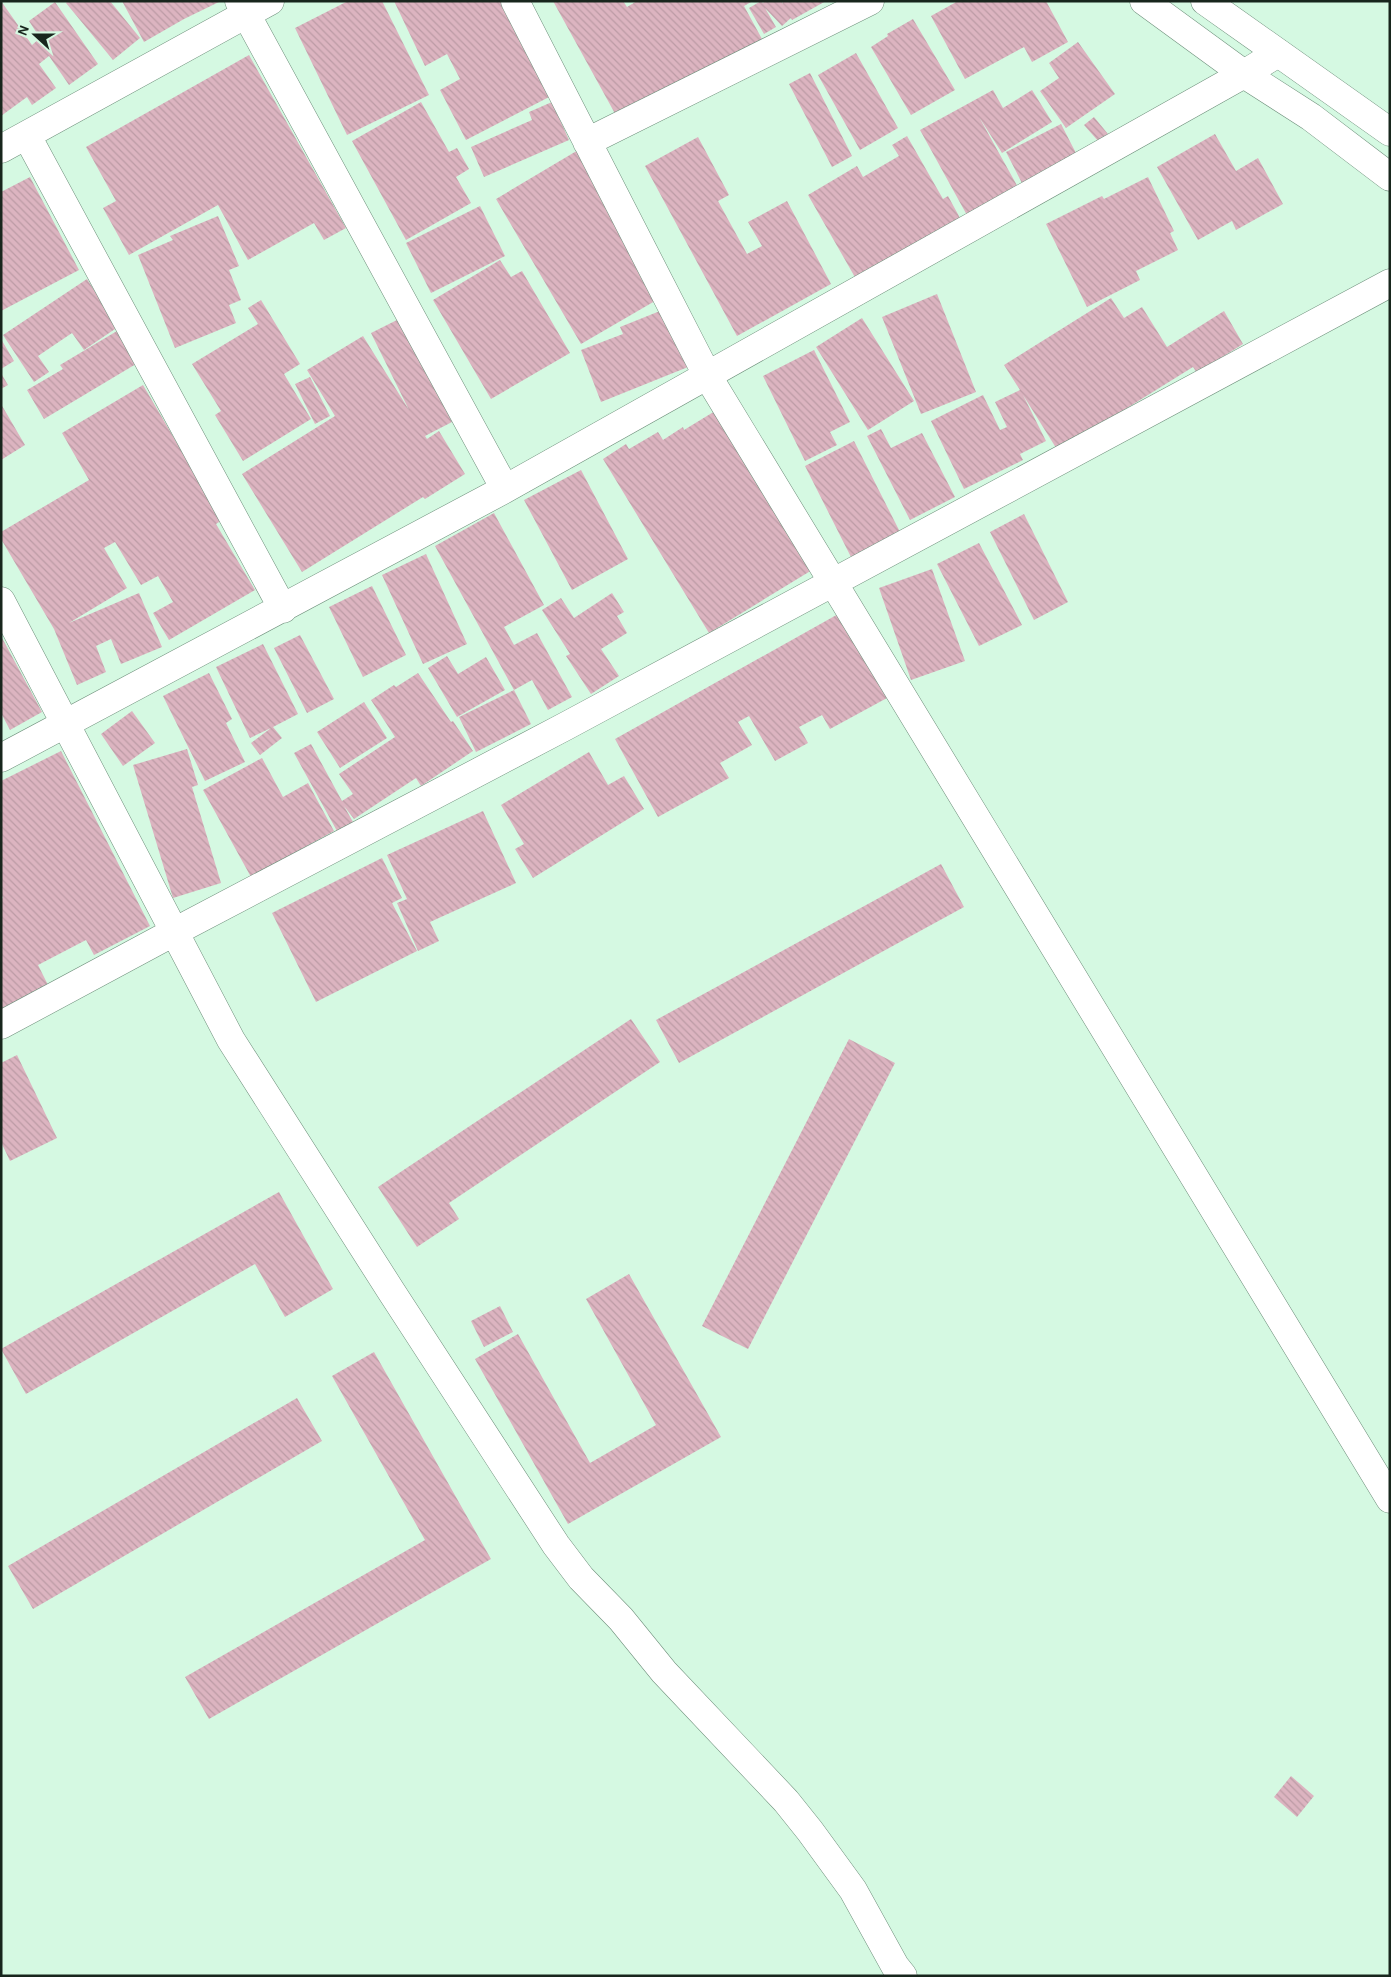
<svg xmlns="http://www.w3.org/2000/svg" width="1391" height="1977" viewBox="0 0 1391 1977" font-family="Karla,sans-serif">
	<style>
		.building { fill: url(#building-back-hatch) }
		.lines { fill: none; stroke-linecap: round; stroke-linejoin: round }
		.minor-casing { stroke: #6e8f7b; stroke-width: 29 }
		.secondary-casing { stroke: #6e8f7b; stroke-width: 29 }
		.minor { stroke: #fff; stroke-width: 28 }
		.secondary { stroke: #fff; stroke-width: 28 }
	</style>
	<defs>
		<pattern id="building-back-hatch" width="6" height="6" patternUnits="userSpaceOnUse" patternTransform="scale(1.25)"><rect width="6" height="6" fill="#dcb4c0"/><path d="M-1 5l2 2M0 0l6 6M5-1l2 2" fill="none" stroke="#bc9ba5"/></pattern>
	</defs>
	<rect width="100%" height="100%" fill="#d5f9e2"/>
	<path class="building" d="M1,1L32,45L40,38L29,21L55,2L98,64L69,85L49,56L39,64L56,88L32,105L27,97L1,116Z
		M68,1H110L140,38L113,60L66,3Z
		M122,1H221L184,19L144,42Z
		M348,1H382L429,95L347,135L295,28Z
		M394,1H505L553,95L466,140L440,90L460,79L447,54L425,66Z
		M553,1H623L627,7L637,1H753L744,6L762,39L618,119Z
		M761,1L763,3L765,1H781L783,4L782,1H826L792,20L791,18L782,26L765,8L776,27L764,34L749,8Z
		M958,1H1046L1068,42L1032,62L1024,47L965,79L931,16Z
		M913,19L955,90L911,115L871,47L888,36L887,34Z
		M1078,42L1115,94L1066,128L1040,91L1059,78L1049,63Z
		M856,53L898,128L860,150L818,75Z
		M249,55L346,228L324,240L314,223L248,260L218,205L129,255L103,208L116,201L86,147Z
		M810,73L852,156L832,167L789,84Z
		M993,90L1003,108L1032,90L1052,122L1002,153L979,117L1019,189L968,217L920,130Z
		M421,102L449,152L457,148L469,169L456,177L471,203L406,240L352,141Z
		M552,102L569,140L484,177L471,147L532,120L529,112Z
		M1094,117L1108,134L1099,142L1084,125Z
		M1061,124L1078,157L1023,185L1006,152Z
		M1215,134L1236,171L1258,158L1283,204L1236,230L1232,221L1198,240L1157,167Z
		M907,136L943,199L948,196L960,218L856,279L808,195L857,166L863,177L899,156L892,145Z
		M698,137L729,195L718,201L747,254L762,246L748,222L787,201L831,284L737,336L645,166Z
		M590,143L667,294L581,344L496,199Z
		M30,177L79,270L1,311V192Z
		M1148,177L1174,231L1170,233L1178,250L1136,271L1140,280L1087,307L1046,224L1102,196L1104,199Z
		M480,206L505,256L431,293L406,243Z
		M218,216L239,266L229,270L241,300L229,305L236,323L175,348L138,255L173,240L170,236Z
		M500,260L511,277L522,271L570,353L491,399L433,300Z
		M87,279L118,327L84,350L72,333L38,356L49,372L34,382L3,335Z
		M937,294L976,392L921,414L882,317Z
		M1111,298L1124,318L1142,307L1167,347L1224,311L1243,344L1197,373L1193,367L1058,451L1023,395L1046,441L1020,454L1023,460L964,489L931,421L983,395L1000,430L1007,427L995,402L1020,390L1004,365Z
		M261,300L300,364L284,374L311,419L243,461L215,415L221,411L192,364L258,324L248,308Z
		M675,305L698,363L601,402L581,350L623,334L620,327Z
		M401,318L452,422L425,436L427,439L439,431L465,474L425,499L423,497L302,572L242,474L335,416L307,370L363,336L409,410L371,333Z
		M862,318L914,401L868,430L816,347Z
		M117,331L136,364L44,419L27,390L63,369L60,365Z
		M1,339L14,361L1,369Z
		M814,350L850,422L830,432L837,445L805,461L763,376Z
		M1,373L8,385L1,389Z
		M310,377L330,416L315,424L295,384Z
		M143,385L222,520L216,524L255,590L169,640L153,613L173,602L158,576L141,585L115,542L104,548L127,588L69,623L139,593L162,647L121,664L111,639L96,646L106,672L77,685L54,629L1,539V532L89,480L62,433Z
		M1,404L25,445L1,460Z
		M720,408L817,567L709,633L603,459L626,444L629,449L658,432L663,440L683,427L684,430Z
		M881,429L891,448L922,433L955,497L910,520L867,436Z
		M854,441L901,534L852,559L805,466Z
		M581,470L628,559L572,590L524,500Z
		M494,513L544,605L504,627L514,645L537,633L572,697L548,710L532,680L514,690L435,546Z
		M1024,514L1068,602L1034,620L990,532Z
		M979,543L1022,625L979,646L937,564Z
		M426,554L467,644L423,664L382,575Z
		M932,569L965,661L911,680L879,588Z
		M372,586L406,655L363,677L329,607Z
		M612,593L624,612L617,616L627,633L601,649L619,676L591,694L566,656L570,654L542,610L561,598L574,618Z
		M840,613L887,698L830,729L822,715L799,727L808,743L775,761L749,716L738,722L752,745L720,763L729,778L658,817L615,739Z
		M300,635L334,699L307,713L274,648Z
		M1,636L42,712L10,730L1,713Z
		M263,644L298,714L273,727L282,738L260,755L251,743L271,728L250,738L216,667Z
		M447,656L458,674L486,657L505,690L457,717L428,668Z
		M209,673L232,719L226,723L245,762L205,781L163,696Z
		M418,673L451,722L453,721L473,751L421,786L416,778L354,819L344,806L353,822L337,831L294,753L311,744L342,801L353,794L339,774L395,737L371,700L394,685L396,687Z
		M514,690L531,724L476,752L459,717Z
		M364,702L387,738L340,768L317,732Z
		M132,711L155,743L123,766L101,734Z
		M187,749L198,785L192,787L221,883L173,898L133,765Z
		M61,751L150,926L94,955L86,940L38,965L49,987L1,1011V899L3,898L1,894V781Z
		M589,752L608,785L624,776L644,809L533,878L515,849L524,844L501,805Z
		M262,758L283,797L308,783L334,831L251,877L203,790Z
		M483,811L516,883L430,922L439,941L418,951L397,903L407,899L387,855Z
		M382,858L402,898L392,903L417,951L316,1002L272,913Z
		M941,864L964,907L679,1063L656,1020Z
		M631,1019L660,1062L449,1203L459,1219L417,1247L378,1187Z
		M849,1039L895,1063L748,1349L702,1326Z
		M17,1055L57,1138L10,1161L1,1142V1063Z
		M279,1192L333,1289L285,1317L255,1264L26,1394L1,1349Z
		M629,1274L721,1437L568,1524L475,1359L518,1334L590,1463L656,1425L586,1299Z
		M500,1306L513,1332L484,1347L471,1321Z
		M374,1352L491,1559L209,1719L185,1677L425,1540L332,1376Z
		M297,1398L322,1441L33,1609L8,1566Z
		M1291,1776L1314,1796L1297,1817L1274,1797Z"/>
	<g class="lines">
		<g class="minor-casing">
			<path id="minor" d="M239,1L505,489
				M515,1L707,375L1390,1499
				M27,136L283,609
				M587,142L870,1
				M1,149L270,1
				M1,601L231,1040L391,1291L556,1545L581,1578L621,1619L664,1672L786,1801L810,1831L853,1890L895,1966L903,1976
				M1,758L505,489L1244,74L1278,53
				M1,1025L174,932L566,726L1390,283"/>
		</g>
		<g class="secondary-casing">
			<path id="secondary" d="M1144,1L1244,74L1311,117L1390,177
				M1205,1L1390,132"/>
		</g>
		<use href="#minor" class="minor"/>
		<use href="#secondary" class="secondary"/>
	</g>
	<rect width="1391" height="1977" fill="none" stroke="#18261d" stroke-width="5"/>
	<g transform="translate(35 35) rotate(291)" stroke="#d5f9e2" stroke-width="4" paint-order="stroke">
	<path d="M0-4L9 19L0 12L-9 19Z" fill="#18261d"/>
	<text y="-8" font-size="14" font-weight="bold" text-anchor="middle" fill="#18261d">N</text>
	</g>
</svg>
